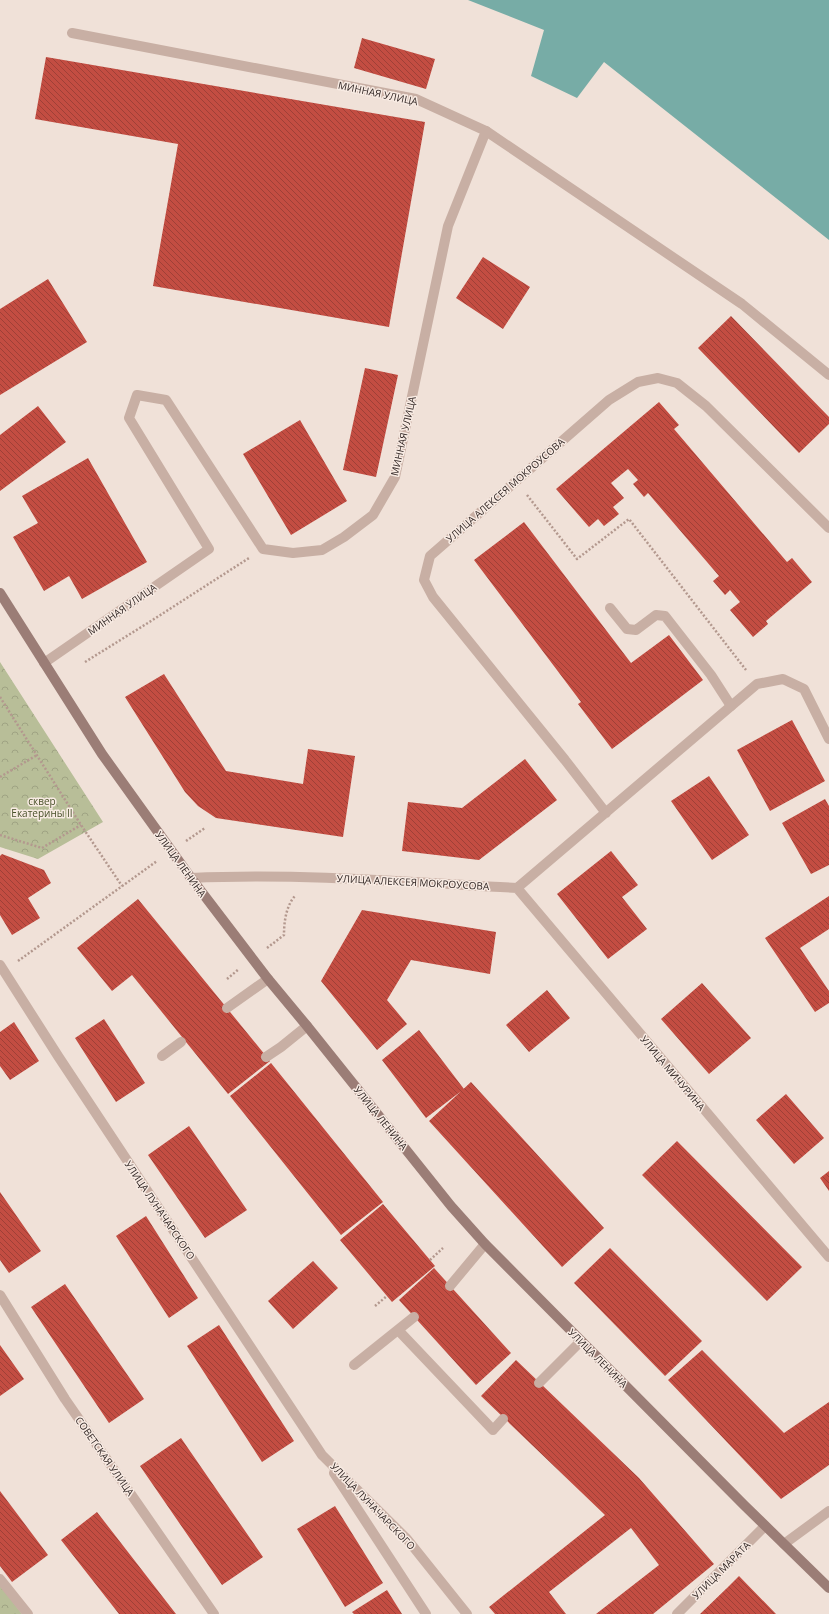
<svg xmlns="http://www.w3.org/2000/svg" width="829" height="1614" viewBox="0 0 829 1614" font-family="'Open Sans',sans-serif">
	<style>
		.forest { fill: url(#forest-crowns) }
		.water { fill: #77aca6 }
		.building { fill: url(#building-back-hatch) }
		.lines { fill: none; stroke-linecap: round; stroke-linejoin: round }
		.path { stroke: #b3988e; stroke-width: 2.5; stroke-dasharray: 2 2; stroke-linecap: butt }
		.lane { stroke: #c8afa4; stroke-width: 10 }
		.street { stroke: #c8afa4; stroke-width: 10 }
		.secondary { stroke: #9b7d76; stroke-width: 10 }
		.labels { text-anchor: middle; stroke-width: 3; stroke-linejoin: round; paint-order: stroke }
		.street-label { font-size: 10px; fill: #332826; stroke: #f8ebe3 }
		.park-label { font-size: 10px; fill: #49512a; stroke: #f8ebe3 }
	</style>
	<defs>
		<pattern id="forest-crowns" width="20" height="18" patternUnits="userSpaceOnUse"><rect width="20" height="18" fill="#b8be98"/><path d="M2 6a3 3 0 1 1 6 0M12 15a3 3 0 1 1 6 0" fill="none" stroke="#9fa383"/></pattern>
		<pattern id="building-back-hatch" width="6" height="6" patternUnits="userSpaceOnUse"><rect width="6" height="6" fill="#c34d42"/><path d="M-1 5l2 2M0 0l6 6M5-1l2 2" fill="none" stroke="#9f4037"/></pattern>
	</defs>
	<rect width="100%" height="100%" fill="#f0e1d8"/>
	<path class="forest" d="M0,662L103,822L38,859L0,847Z
		M0,1585L22,1614H0Z"/>
	<path class="water" d="M468,0H829V240L604,62L577,98L531,76L544,30Z"/>
	<path class="building" d="M362,38L435,59L426,89L354,68Z
		M46,57L425,122L389,327L153,286L178,144L35,119Z
		M483,257L530,287L503,329L456,298Z
		M48,279L87,342L0,395V309Z
		M731,316L829,417V424L799,453L698,348Z
		M365,368L398,375L376,477L343,470Z
		M659,402L679,425L674,429L787,562L792,558L812,582L766,621L768,624L753,637L730,610L740,602L730,590L725,595L713,581L719,576L648,493L644,497L633,484L638,480L628,469L611,483L624,498L613,507L619,514L604,526L598,519L589,527L556,489Z
		M38,406L66,442L0,491V435Z
		M300,420L347,501L291,535L243,454Z
		M88,458L147,562L82,599L69,576L44,591L13,537L38,523L22,496Z
		M524,522L631,663L669,635L703,680L612,749L578,704L581,702L474,560Z
		M164,674L226,771L303,784L308,749L355,756L343,837L216,818L198,806L185,792L125,697Z
		M792,720L825,781L770,811L737,750Z
		M525,759L557,800L479,860L402,851L408,802L462,808Z
		M709,776L749,835L712,860L671,801Z
		M825,799L829,806V865L811,874L782,823Z
		M611,851L638,885L622,897L647,929L608,959L557,894Z
		M2,854L44,870L51,883L28,898L40,918L12,935L0,915V856Z
		M829,896V929L800,948L829,991V1003L815,1012L765,938Z
		M138,899L270,1061L228,1094L132,975L112,991L77,948Z
		M362,910L496,932L490,974L411,960L387,1000L407,1024L377,1050L321,981Z
		M702,983L751,1038L709,1074L661,1019Z
		M547,990L570,1018L529,1052L506,1025Z
		M104,1019L145,1083L116,1102L75,1038Z
		M14,1022L39,1061L10,1080L0,1066V1032Z
		M419,1030L464,1089L426,1118L382,1060Z
		M271,1063L383,1202L341,1235L230,1096Z
		M471,1082L604,1228L562,1267L429,1121Z
		M786,1094L824,1138L794,1164L756,1120Z
		M189,1126L247,1210L205,1238L148,1155Z
		M677,1141L802,1267L767,1301L642,1175Z
		M829,1171V1191L820,1178Z
		M0,1192L41,1251L9,1273L0,1260Z
		M383,1204L435,1266L392,1302L340,1240Z
		M146,1216L198,1298L169,1318L116,1236Z
		M610,1248L702,1341L665,1376L574,1283Z
		M313,1261L338,1288L293,1329L268,1301Z
		M434,1268L511,1353L476,1385L399,1300Z
		M65,1284L144,1399L109,1423L31,1307Z
		M219,1325L294,1441L262,1462L187,1346Z
		M0,1345L24,1379L0,1396Z
		M702,1350L784,1433L829,1402V1465L781,1499L668,1380Z
		M516,1360L639,1478L714,1564L653,1614H596L659,1565L631,1528L549,1592L566,1614H495L489,1607L605,1515L481,1396Z
		M181,1438L263,1557L222,1585L140,1466Z
		M0,1491L48,1555L12,1582L0,1566Z
		M335,1506L383,1583L345,1607L297,1529Z
		M97,1512L176,1614H119L61,1540Z
		M739,1576L776,1614H700L727,1588Z
		M387,1590L402,1614H354L352,1612Z"/>
	<g class="lines">
		<path class="path" d="M527,495L577,559L629,519L746,670
			M85,662L151,621L249,558
			M0,697L81,825L122,886
			M0,777L37,755
			M0,835L42,848L81,825
			M186,841L205,828
			M267,948L284,935C284,922 286,906 295,896
			M18,961L157,861
			M227,979L239,969
			M430,1260L443,1248
			M375,1306L387,1296"/>
		<path class="lane" d="M486,131L742,304L829,375
			M610,608L627,629L636,630L656,615L665,616L711,675L731,706
			M227,1008L268,979
			M162,1056L181,1042
			M266,1057L281,1047L307,1026
			M450,1286L485,1244
			M398,1330L493,1430L503,1419
			M354,1365L414,1317
			M539,1383L581,1341"/>
		<path class="street" d="M44,663L209,549L129,418L137,395L166,400L263,549L293,553L322,550L344,537L373,515L395,477L448,226L486,131L416,99L72,33
			M606,813L565,760L433,597L424,580L430,556L609,400L638,382L658,378L677,383L706,406L829,528
			M191,878C300,873 409,882 517,888L757,684L783,679L804,689L829,739
			M517,888L829,1257
			M0,965L58,1056L322,1455L407,1539L467,1614
			M0,1295L65,1399L214,1614
			M334,1473L426,1614
			M784,1544L829,1511
			M0,1579L28,1614
			M677,1614L765,1526"/>
		<path class="secondary" d="M0,593L102,754L191,878L268,979L307,1026L451,1206L485,1244L744,1505L829,1588"/>
	</g>
	<g class="labels">
		<g class="street-label">
			<text transform="translate(378 93) rotate(12)" y="4">МИННАЯ УЛИЦА</text>
			<text transform="translate(403 436) rotate(-77)" y="4">МИННАЯ УЛИЦА</text>
			<text transform="translate(505 490) rotate(-41)" y="4">УЛИЦА АЛЕКСЕЯ МОКРОУСОВА</text>
			<text transform="translate(122 609) rotate(-35)" y="4">МИННАЯ УЛИЦА</text>
			<text transform="translate(181 864) rotate(54)" y="4">УЛИЦА ЛЕНИНА</text>
			<text transform="translate(413 882) rotate(3)" y="4">УЛИЦА АЛЕКСЕЯ МОКРОУСОВА</text>
			<text transform="translate(673 1073) rotate(50)" y="4">УЛИЦА МИЧУРИНА</text>
			<text transform="translate(381 1118) rotate(51)" y="4">УЛИЦА ЛЕНИНА</text>
			<text transform="translate(160 1210) rotate(56)" y="4">УЛИЦА ЛУНАЧАРСКОГО</text>
			<text transform="translate(598 1358) rotate(45)" y="4">УЛИЦА ЛЕНИНА</text>
			<text transform="translate(105 1456) rotate(55)" y="4">СОВЕТСКАЯ УЛИЦА</text>
			<text transform="translate(373 1506) rotate(46)" y="4">УЛИЦА ЛУНАЧАРСКОГО</text>
			<text transform="translate(721 1570) rotate(-45)" y="4">УЛИЦА МАРАТА</text>
		</g>
		<g class="park-label">
			<text x="42" y="805">cквер<tspan x="42" dy="12">Екатерины II</tspan></text>
		</g>
	</g>
</svg>
